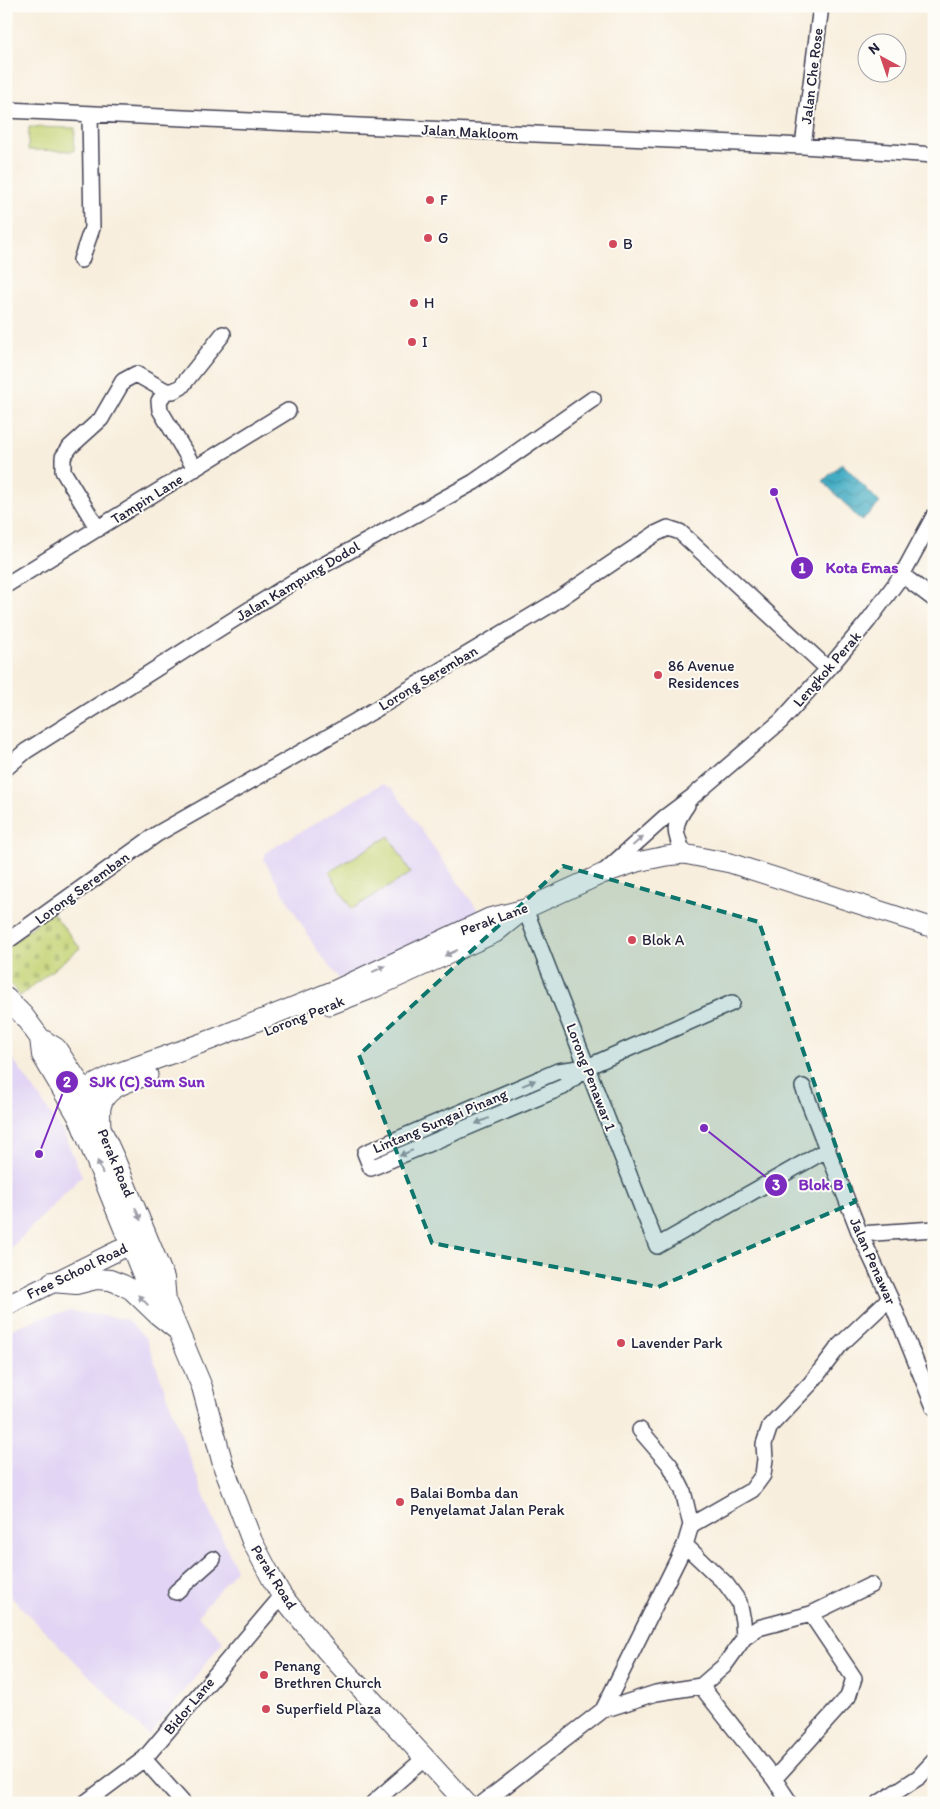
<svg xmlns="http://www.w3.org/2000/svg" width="940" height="1809" viewBox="0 0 940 1809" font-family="Itim,sans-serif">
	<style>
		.built { fill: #e1d4f4 }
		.grass { fill: #c4d375; stroke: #737a58 }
		.cemetery { fill: url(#cemetery-stones); stroke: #737a58 }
		.water { fill: url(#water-waves); stroke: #32677f }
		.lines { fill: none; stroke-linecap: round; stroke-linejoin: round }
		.minor-casing { stroke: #424153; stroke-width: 18 }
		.tertiary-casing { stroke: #424153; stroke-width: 21 }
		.secondary-casing { stroke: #424153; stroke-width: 22 }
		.minor { stroke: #fff; stroke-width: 15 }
		.tertiary { stroke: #fff; stroke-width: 19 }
		.secondary { stroke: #fff; stroke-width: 20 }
		.oneway { fill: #9c9ca7 }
		.marked { fill: #0f766e; fill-opacity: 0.2; stroke: #0f766e; stroke-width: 4; stroke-dasharray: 10 6; stroke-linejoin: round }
		.poi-dot { fill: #d1495b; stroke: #fdfcf7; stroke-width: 2 }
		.labels { text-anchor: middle; stroke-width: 4; stroke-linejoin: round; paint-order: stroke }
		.street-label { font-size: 15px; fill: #22223b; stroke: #fdfcf7 }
		.poi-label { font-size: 15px; fill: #22223b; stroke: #fdfcf7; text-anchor: start }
		.leader { fill: none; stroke: #7b2cbf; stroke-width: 2 }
		.callout-dot { fill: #7b2cbf; stroke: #fdfcf7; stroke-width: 2 }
		.mark-label { font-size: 15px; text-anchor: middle; font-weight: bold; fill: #fff }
		.callout-label { font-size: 16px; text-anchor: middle; font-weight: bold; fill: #7b2cbf; stroke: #fdfcf7; stroke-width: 4; stroke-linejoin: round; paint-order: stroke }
	</style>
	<defs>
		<pattern id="cemetery-stones" width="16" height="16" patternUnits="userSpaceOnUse" patternTransform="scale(1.25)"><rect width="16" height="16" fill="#c4d375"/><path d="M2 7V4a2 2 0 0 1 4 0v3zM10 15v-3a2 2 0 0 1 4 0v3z" fill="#a8b566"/></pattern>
		<pattern id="water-waves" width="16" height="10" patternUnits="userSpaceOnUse" patternTransform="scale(1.25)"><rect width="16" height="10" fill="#43acc3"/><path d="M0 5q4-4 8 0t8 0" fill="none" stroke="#388ca0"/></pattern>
	</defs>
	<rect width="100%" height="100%" fill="#fdfcf7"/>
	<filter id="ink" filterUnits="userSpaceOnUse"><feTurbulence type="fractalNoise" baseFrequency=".02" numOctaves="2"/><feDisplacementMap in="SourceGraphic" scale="10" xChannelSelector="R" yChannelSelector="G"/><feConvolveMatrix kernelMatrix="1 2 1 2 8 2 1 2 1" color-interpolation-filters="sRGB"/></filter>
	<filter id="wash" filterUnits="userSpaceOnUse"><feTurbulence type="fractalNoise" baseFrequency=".0096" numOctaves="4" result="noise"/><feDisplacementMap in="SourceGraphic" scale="20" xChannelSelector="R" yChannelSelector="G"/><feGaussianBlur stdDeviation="1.12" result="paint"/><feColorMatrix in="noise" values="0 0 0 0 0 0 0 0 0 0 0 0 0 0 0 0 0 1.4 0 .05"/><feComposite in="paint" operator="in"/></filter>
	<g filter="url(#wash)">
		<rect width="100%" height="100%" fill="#f8eedd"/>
		<path class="built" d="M382,784L392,788L479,912L339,979L316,949L264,860L266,852Z
			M11,1056L63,1132L82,1176L12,1247L13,1261L6,1264V1061Z
			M70,1311L126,1319L146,1338L204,1496L236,1569L198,1616L223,1641L149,1736L6,1592V1331L45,1316Z"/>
		<path class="grass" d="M29,127L75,128L74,151L28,150Z
			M389,836L411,873L352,909L329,872Z"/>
		<path class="cemetery" d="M52,912L80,948L20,996L6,978V948Z"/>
		<path class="water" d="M842,463L880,503L861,521L823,481Z"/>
	</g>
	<g filter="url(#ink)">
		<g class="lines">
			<g class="minor-casing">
				<path id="minor" d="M6,110L803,146L934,155
					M803,146L821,6
					M81,260L92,228L90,114
					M166,391L159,401L160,410L195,469
					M98,529L63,471V457L70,447L101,419L123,381L136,374L166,391H173L181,387L223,334
					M902,575L934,599
					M6,585L288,411
					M6,768L26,751L293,582L474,482L593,399
					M684,854C674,831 672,826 687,805
					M605,871L664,818L692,797L781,721L828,669L868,621L902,575L934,516
					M525,909L657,1246L828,1149
					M6,942L157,834L356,721L550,605L655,534L668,528L680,532L828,669
					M587,1067L558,1071L365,1153L371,1168L563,1087L587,1067L732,1003
					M803,1087L860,1234L890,1298L934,1407
					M860,1234L934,1229
					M691,1525L752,1490L763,1475L765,1459L764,1444L770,1426L811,1383L840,1345L890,1298
					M176,1592L213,1559
					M744,1638L758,1628L811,1614L871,1585
					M701,1686L774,1779L790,1803
					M603,1710L685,1545L691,1525L683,1491L670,1465L640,1430
					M144,1759L183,1803
					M774,1779L848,1697L854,1678L811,1614
					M85,1803L144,1759L282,1596
					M373,1803L425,1758
					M483,1803L603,1710L656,1693L701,1686L724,1666L744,1638L743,1621L739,1602L726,1584L685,1545
					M879,1803L919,1777L934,1761"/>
			</g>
			<g class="tertiary-casing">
				<path id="tertiary" d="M330,1005L374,988L495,933L520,913
					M69,1097L112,1075L213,1039L335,990L489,918L525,909L602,874L637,862L666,856L684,854L730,863L934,928
					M101,1128C101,1122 100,1114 101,1108C104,1087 132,1081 148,1075
					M6,1306L119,1250L145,1240"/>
			</g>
			<g class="secondary-casing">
				<path id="secondary" d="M6,998L23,1015L40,1038L56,1048L83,1089L115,1160L164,1278L166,1302L202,1387L224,1468L252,1541L272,1579L282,1596L326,1650L466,1803
					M40,1038L42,1055L79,1118L147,1285L166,1302
					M52,1282L76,1284L96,1279L110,1280L123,1285L132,1290L157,1314L176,1329"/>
			</g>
			<use href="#minor" class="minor"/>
			<use href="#tertiary" class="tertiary"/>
			<use href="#secondary" class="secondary"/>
		</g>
		<defs><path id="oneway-solid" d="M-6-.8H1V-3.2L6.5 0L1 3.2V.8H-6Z" transform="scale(1.25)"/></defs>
		<g class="oneway">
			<use href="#oneway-solid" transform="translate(638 841) rotate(-42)"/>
			<use href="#oneway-solid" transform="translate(451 953) rotate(156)"/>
			<use href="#oneway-solid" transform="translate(379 969) rotate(-25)"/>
			<use href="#oneway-solid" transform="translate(529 1083) rotate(-23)"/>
			<use href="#oneway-solid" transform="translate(482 1121) rotate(157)"/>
			<use href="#oneway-solid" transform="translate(406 1153) rotate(157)"/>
			<use href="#oneway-solid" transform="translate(100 1167) rotate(-112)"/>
			<use href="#oneway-solid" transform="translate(138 1214) rotate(67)"/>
			<use href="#oneway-solid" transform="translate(143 1300) rotate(-135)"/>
		</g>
	</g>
	<path class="marked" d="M563,866L759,922L855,1202L658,1287L432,1243L359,1055Z"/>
	<g class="poi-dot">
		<circle cx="430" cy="200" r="5"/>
		<circle cx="428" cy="238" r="5"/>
		<circle cx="613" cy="244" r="5"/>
		<circle cx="414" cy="303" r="5"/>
		<circle cx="412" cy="342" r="5"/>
		<circle cx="658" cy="675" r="5"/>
		<circle cx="632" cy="940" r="5"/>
		<circle cx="621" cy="1343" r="5"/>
		<circle cx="400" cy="1502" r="5"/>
		<circle cx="264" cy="1675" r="5"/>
		<circle cx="266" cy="1709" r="5"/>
	</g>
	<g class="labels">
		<g class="street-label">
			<text transform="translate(812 76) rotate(-83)" y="5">Jalan Che Rose</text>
			<text transform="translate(470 132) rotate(3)" y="5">Jalan Makloom</text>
			<text transform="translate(147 499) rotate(-32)" y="5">Tampin Lane</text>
			<text transform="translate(298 581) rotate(-31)" y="5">Jalan Kampung Dodol</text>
			<text transform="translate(827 669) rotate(-49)" y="5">Lengkok Perak</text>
			<text transform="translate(428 678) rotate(-31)" y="5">Lorong Seremban</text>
			<text transform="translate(82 888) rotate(-36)" y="5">Lorong Seremban</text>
			<text transform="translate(494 919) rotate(-20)" y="5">Perak Lane</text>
			<text transform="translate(304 1016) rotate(-22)" y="5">Lorong Perak</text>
			<text transform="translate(591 1077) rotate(69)" y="5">Lorong Penawar 1</text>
			<text transform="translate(440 1121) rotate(-23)" y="5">Lintang Sungai Pinang</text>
			<text transform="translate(116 1163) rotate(67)" y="5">Perak Road</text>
			<text transform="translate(873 1261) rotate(66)" y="5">Jalan Penawar</text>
			<text transform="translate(77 1271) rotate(-26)" y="5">Free School Road</text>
			<text transform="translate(274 1577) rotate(58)" y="5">Perak Road</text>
			<text transform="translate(189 1706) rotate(-50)" y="5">Bidor Lane</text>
		</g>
		<g class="poi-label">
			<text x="440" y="205">F</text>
			<text x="438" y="243">G</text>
			<text x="623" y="249">B</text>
			<text x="424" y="308">H</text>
			<text x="422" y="347">I</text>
			<text x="668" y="671">86 Avenue<tspan x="668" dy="17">Residences</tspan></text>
			<text x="642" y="945">Blok A</text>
			<text x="631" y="1348">Lavender Park</text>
			<text x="410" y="1498">Balai Bomba dan<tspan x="410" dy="17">Penyelamat Jalan Perak</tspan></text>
			<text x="274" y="1671">Penang<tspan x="274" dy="17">Brethren Church</tspan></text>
			<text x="276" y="1714">Superfield Plaza</text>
		</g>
	</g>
	<path class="leader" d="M774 492L802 568M39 1154L67 1082M704 1128L776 1185"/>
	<g class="callout-dot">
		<circle cx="774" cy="492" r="5"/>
		<circle cx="39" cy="1154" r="5"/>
		<circle cx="704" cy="1128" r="5"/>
		<circle cx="802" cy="568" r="12"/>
		<circle cx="67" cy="1082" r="12"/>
		<circle cx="776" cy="1185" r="12"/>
	</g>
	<g class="mark-label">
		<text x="802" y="573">1</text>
		<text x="67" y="1087">2</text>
		<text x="776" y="1190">3</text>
	</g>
	<g class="callout-label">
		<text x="862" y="573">Kota Emas</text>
		<text x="147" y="1087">SJK (C) Sum Sun</text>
		<text x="821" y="1190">Blok B</text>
	</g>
	<rect width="940" height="1809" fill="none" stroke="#fdfcf7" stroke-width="25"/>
	<g transform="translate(882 58) rotate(320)"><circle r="24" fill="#fdfcf7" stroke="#a5a5ac"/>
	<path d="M0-4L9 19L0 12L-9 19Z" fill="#d1495b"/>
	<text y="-8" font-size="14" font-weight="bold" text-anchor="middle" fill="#22223b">N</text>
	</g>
</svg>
